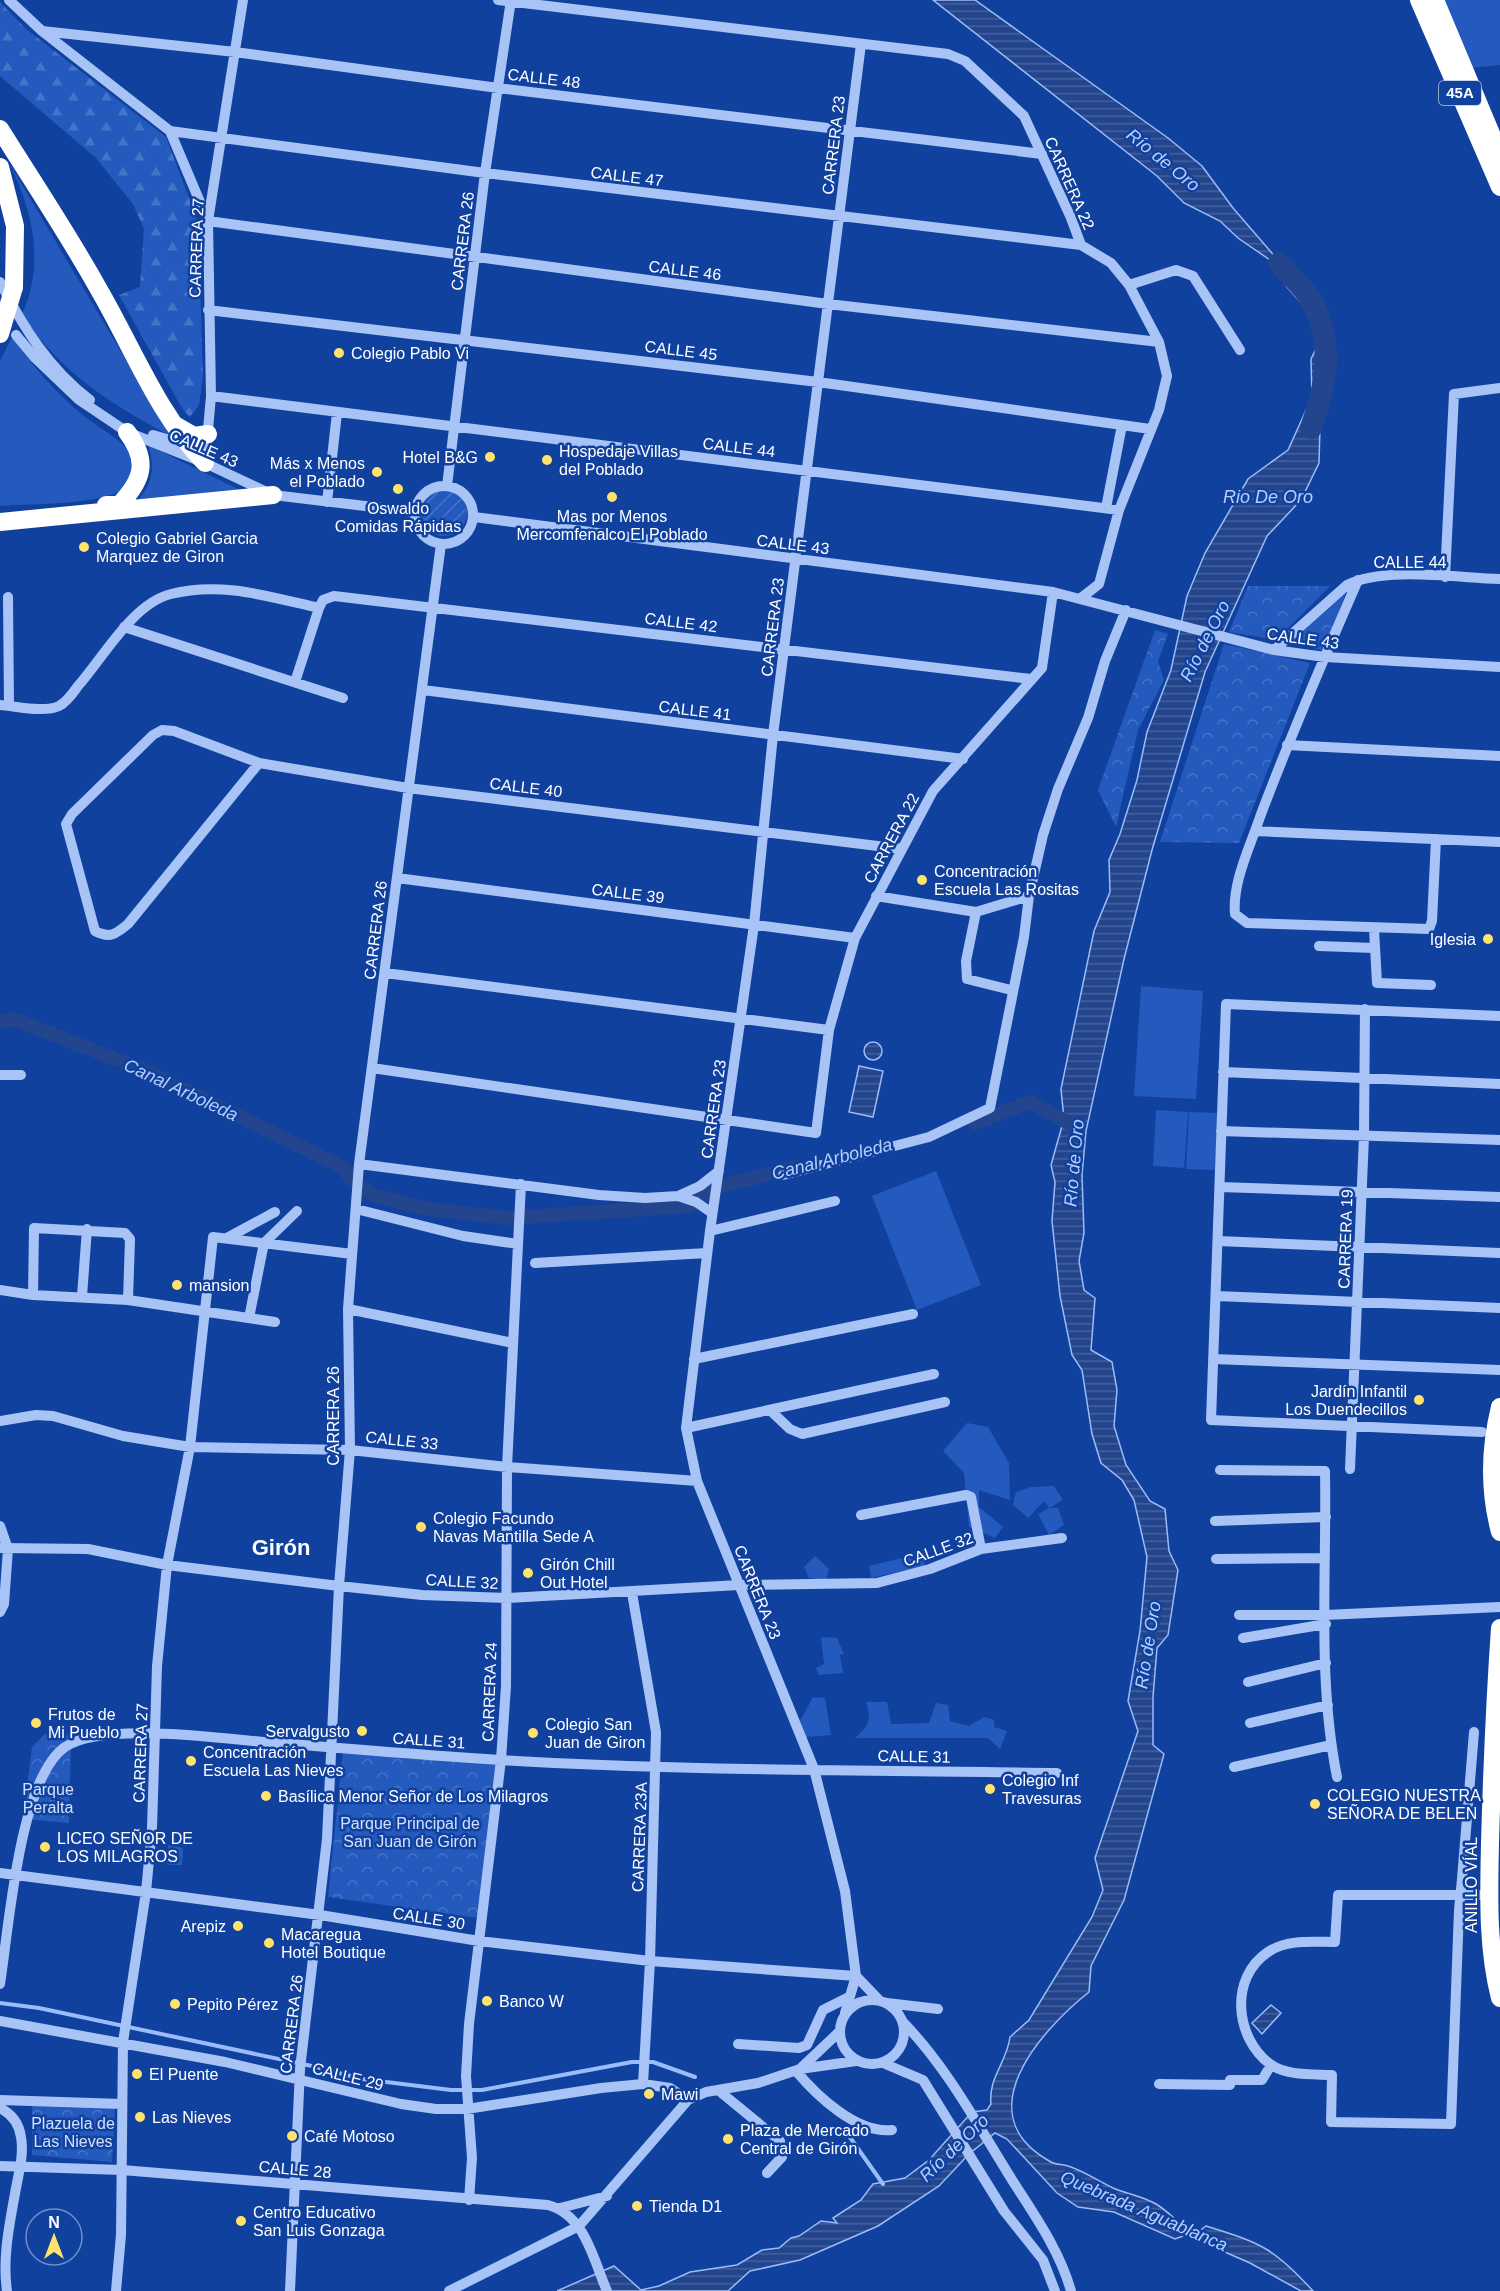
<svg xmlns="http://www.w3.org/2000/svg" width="1500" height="2291" viewBox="0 0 1500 2291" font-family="Arial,sans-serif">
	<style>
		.grass { fill: #245abd }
		.forest { fill: url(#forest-firs) }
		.park { fill: url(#park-crowns) }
		.garden { fill: url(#garden-furrows) }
		.water { fill: url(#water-rules); stroke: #9abcf8; stroke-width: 1.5 }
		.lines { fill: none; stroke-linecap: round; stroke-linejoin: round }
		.stream { stroke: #9abcf8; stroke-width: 4 }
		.canal { stroke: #23458d; stroke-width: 14 }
		.river { stroke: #23458d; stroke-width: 22 }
		.minor { stroke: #a8c3f5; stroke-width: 10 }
		.highway { stroke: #fff; stroke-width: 18 }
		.highway-bridge { stroke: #fff; stroke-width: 18 }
		.poi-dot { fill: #ffe36c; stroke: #11419f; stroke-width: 2 }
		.labels { text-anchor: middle; stroke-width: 5; stroke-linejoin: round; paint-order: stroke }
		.shield { fill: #11419f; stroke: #b8c6e2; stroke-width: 1.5 }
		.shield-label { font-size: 15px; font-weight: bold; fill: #fff }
		.street-label { font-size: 16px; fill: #fff; stroke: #11419f }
		.poi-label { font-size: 16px; fill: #fff; stroke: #11419f; text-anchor: start }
		.park-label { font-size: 16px; fill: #d1e1fe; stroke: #11419f }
		.water-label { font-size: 18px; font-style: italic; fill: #b5cefb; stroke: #11419f }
		.district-label { font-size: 22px; font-weight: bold; fill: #fff; stroke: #11419f }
	</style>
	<defs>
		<pattern id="forest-firs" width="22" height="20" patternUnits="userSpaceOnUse" patternTransform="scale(1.5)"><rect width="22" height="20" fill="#245abd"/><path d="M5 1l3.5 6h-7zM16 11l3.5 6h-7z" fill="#4573c7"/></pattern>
		<pattern id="park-crowns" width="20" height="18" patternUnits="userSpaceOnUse" patternTransform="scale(1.5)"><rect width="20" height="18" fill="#245abd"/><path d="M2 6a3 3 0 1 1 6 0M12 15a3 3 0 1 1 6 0" fill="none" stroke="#4573c7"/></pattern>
		<pattern id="garden-furrows" width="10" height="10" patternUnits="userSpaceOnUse" patternTransform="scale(1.5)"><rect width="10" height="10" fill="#245abd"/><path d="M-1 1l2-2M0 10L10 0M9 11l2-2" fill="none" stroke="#4573c7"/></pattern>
		<pattern id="water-rules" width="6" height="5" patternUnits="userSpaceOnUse" patternTransform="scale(1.5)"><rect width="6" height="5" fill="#23458d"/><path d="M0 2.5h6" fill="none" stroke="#44619e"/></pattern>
	</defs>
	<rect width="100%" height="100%" fill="#11419f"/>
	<path class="grass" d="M1443,0H1500V65L1470,68Z
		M8,161L171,436C112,405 58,371 22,314C46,263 32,208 8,161Z
		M12,337C33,367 55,392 84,416C102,430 121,439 135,457L127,489C90,506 40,503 0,506V361Z
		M148,445L244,492L135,503C152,486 156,468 148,445Z
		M1141,986L1203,991L1196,1099L1134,1096Z
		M1156,1110L1188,1112L1184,1168L1153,1166Z
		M1189,1112L1218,1113L1215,1170L1186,1169Z
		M936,1171L981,1285L917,1310L872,1196Z
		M967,1423L988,1427L1009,1463L1010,1500L979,1490V1507L1003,1527L995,1538L969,1527L964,1473L943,1451Z
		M1054,1486L1063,1500L1049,1508H1058L1064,1525L1049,1535L1038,1514L1049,1508L1044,1501L1028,1518L1013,1505L1016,1492L1031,1487Z
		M923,1553L925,1566L871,1578L869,1566Z
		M815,1556L829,1569L826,1580L809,1578L804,1567Z
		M821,1637L837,1638L844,1654L840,1655L843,1673L819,1675L816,1668L824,1664Z
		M813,1697L825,1698L831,1735L806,1737L800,1721Z
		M866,1702H887L891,1724L929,1723L936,1703L948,1705L950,1721L969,1726L984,1717L994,1720V1727L1007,1731L1000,1749L988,1738H855C869,1726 872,1720 866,1702Z"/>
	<path class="forest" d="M0,2L26,29L166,137L198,222L203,377L199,405L190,417L183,410L119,295L140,287L144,229L133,204L96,158L0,76Z"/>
	<path class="park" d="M1248,586H1330L1276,640L1229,632Z
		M1346,593L1323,651L1288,640Z
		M1155,630L1168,634L1158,661L1164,680L1138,730L1116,827L1098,790Z
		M1224,644L1310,663L1239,843L1160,842Z
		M45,1734L71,1735L69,1823L23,1819L32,1747Z
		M343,1752L497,1762L478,1918L328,1897Z
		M168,1845L183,1848L182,1865H167Z
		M32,2105L115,2108L112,2162L32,2155Z"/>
	<path class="garden" d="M421 513a23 23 0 1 1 46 0a23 23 0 1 1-46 0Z"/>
	<path class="water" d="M933,0H975L1168,138L1202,166L1233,208L1296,281L1309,313L1323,319L1319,463L1301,500L1267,536L1205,672L1152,850L1124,959L1086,1131L1082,1175L1084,1233L1079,1261L1084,1290L1095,1298L1091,1350L1112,1362L1117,1390L1114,1426L1126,1465L1150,1501L1165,1509L1169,1551L1178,1570L1168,1635L1157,1648L1153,1697V1745L1164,1754L1124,1900L1091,1966L1089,1992C1040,2031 965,2115 1051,2162C1056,2165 1063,2164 1068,2166C1084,2171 1098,2181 1113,2188C1127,2194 1143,2196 1156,2204C1171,2213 1180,2226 1195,2234L1206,2226C1261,2243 1274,2248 1313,2291H1301L1250,2263L1186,2235L1175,2239L1114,2212L1078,2207L1057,2193L1007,2139L995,2133L968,2155L939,2186L878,2226L800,2260L750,2271L728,2291H557L614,2266L641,2290L659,2286L690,2272L737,2265L762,2250L779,2248L791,2238L799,2236L821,2221L837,2223L833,2218L861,2200L873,2184L905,2178L929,2160L972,2112L987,2110L991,2104C988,2078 1007,2062 1010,2037L1029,2020L1092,1917L1103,1890L1095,1858L1138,1731L1128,1701L1140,1631L1147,1557L1134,1500L1122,1480L1101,1463L1092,1434L1082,1370L1072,1355L1060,1296L1052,1221L1055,1182L1051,1165L1064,1119L1061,1089L1094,931L1110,892L1109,860L1120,834L1137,780L1147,732L1171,670L1187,596L1205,553L1248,479L1288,450L1312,397L1311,359L1316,349L1315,331L1303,305L1287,287L1270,260L1238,238L1220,221L1184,203L1157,176Z
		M864 1051a9 9 0 1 1 18 0a9 9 0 1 1-18 0Z
		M859,1066L883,1071L873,1117L849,1112Z
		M1271,2005L1281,2013L1262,2034L1252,2023Z"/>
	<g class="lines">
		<path class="stream" d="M0,2003L39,2008L312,2066L362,2079L451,2090H482L632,2062H653L695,2077
			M849,2136L883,2184"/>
		<path class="canal" d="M0,1022L14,1019L151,1073L344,1168L353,1181
			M975,1123L1030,1102L1076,1127
			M723,1186L797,1167
			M364,1189L371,1194L420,1208L508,1218L690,1206
			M701,1197L710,1190"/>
		<path class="river" d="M1279,263C1289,275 1305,288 1312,302C1335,344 1326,385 1311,428"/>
		<path class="minor" d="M9,0L42,31L170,131L208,221L828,304L1159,342
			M498,0L948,54L965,61L1024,116L1071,218L1081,245L1111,263L1129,285L1159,342L1167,376L1159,410L1119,510L1099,584L1081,598
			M42,31L235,52L498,88L1042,154
			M170,131L485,173L1081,245
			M0,282C23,327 49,369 90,400
			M1129,285L1176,270L1193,276L1240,350
			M208,310L818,382L1150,429
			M16,335L35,358L78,399L127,432L205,463L273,495L415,512
			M211,396L1119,510
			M153,435L190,446
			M205,463L211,396L208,221L243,0
			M415 515a29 29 0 1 1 58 0a29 29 0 1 1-58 0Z
			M447,486L485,173L511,0
			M327,502L337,413
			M1106,508L1122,425
			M474,517L1053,592L1274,650L1325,657L1500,667
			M1445,577L1454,394L1500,388
			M1358,580C1324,658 1290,737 1260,817C1250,847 1232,883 1235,914L1247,923L1429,929L1432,921L1436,839
			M8,597L9,706
			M124,627L343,698
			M1274,650L1347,585C1385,566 1457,578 1500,579
			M295,682L319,608L323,600L334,596L1031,679
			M423,690L963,759
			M0,705C16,706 44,713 59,706C67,702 73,693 78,686C103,658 133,603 171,594C221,581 270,597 319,608
			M1287,745L1500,756
			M259,763L128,924C116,934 110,939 95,931L66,824L72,814L153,735L162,730L174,731L259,763L408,788L902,849
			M1255,831L1500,842
			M397,878L855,938
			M876,896L976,912L1029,896
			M976,912L966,961L967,979L1011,990
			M1374,929L1377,983L1431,985
			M1319,946L1374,948
			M385,973L829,1030
			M372,1068L816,1133L829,1030L855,938L933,791L1042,668L1053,592
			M1223,1072L1500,1084
			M0,1075H21
			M1221,1131L1500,1140
			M359,1164L599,1195L645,1198L678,1196L700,1186L719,1171
			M783,1175L929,1137L990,1108L1024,937L1029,896L1043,835L1058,789L1088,718L1105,661L1126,610
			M1220,1187L1500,1197
			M678,1196L696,1202L712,1213
			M356,1209L463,1236L518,1244
			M710,1231L835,1201
			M227,1238L275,1212
			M1218,1241L1500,1253
			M535,1263L707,1253
			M0,1290L33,1295L128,1300L275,1322
			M33,1295L34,1228L125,1233L130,1239L128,1300
			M82,1296L87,1229
			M1216,1296L1500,1308
			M348,1309L513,1343
			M249,1318L264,1243L297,1211
			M694,1359L913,1314
			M1213,1359L1500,1370
			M770,1410L790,1429L802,1434L945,1402
			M0,1421L36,1415L53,1416L123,1436L190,1447L350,1450L507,1467L697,1481
			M686,1428L934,1374
			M1482,1432L1211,1420L1226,1004L1500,1016
			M1350,1469L1364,1136L1365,1009
			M1220,1470L1325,1471C1327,1572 1317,1677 1337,1777
			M861,1515L966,1495L971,1497L981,1549
			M1215,1521L1326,1517
			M0,1526L8,1549L4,1604L0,1612
			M0,1548L88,1549L167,1565L339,1586L422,1595L507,1598L739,1585L877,1583L930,1569L981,1549L1062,1538
			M1216,1559L1325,1558
			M632,1593L656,1732L650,1961L643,2084
			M1239,1615H1325L1500,1607
			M1243,1638L1326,1624
			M1248,1682L1326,1663
			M1250,1723L1328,1705
			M1474,1732L1462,1879L1459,1910L1451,2124L1331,2122L1332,2075C1313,2074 1286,2076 1270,2064C1235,2038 1229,1978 1268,1952C1287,1939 1313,1942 1335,1942L1338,1895H1489
			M1234,1767L1331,1745
			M0,1873L320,1915L479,1941L650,1961L856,1976
			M856,1976L880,2001
			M0,1984C9,1928 19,1779 65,1747C101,1722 218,1738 263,1742C342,1748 421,1755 500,1760C685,1771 872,1770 1057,1773
			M840 2032a32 32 0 1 1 64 0a32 32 0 1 1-64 0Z
			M887,2003L938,2009
			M845,2013L856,1976L845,1891L814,1769L697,1481L686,1428L710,1231L754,925L773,735L861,44
			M0,2021L225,2062L401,2104L436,2109H467L601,2088L643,2084L670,2088L688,2100
			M902,2021C946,2066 976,2122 1009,2175C1032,2212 1059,2248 1071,2291
			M738,2044L799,2048L807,2045L823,2010L849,1997
			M883,2063L923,2080L1004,2211L1043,2260L1055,2291
			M800,2069L839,2032
			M796,2071C817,2096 857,2134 892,2130
			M1159,2084L1230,2085V2080H1262L1271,2065
			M718,2090L780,2141L782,2157L767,2173
			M0,2100L122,2104
			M0,2108C12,2114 19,2123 21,2137C24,2154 19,2172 16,2188C10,2222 2,2257 7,2291
			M0,2166L122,2170L548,2205C585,2215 593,2259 607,2291
			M469,2200L472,2158L466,2076L469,2024L501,1760L506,1686L507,1467L521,1184
			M560,2208L607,2196
			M116,2291L121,2235L123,2042L146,1892L152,1828L157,1666L167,1565L190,1447L213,1237L352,1254
			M290,2291L300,2069L327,1839L339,1586L350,1450L348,1309L359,1164L441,544
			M449,2291L579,2226L688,2100L706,2092L758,2083L800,2069L856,2061"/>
		<path class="highway" d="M1419,0L1500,187
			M1435,0L1500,155
			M0,129C33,182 68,234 98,288C132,346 158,415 205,463
			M0,167L15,226L14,287
			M175,425L194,436L208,434
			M106,505H119C143,480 149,461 127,432
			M0,522L273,495
			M1500,1407C1490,1448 1489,1491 1500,1532
			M1500,1628C1495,1700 1492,1771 1490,1843C1489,1895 1487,1947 1500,1998"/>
		<path class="highway-bridge" d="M0,334L14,287"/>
	</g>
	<g class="poi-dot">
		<circle cx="339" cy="353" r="6"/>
		<circle cx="490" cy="457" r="6"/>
		<circle cx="547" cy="460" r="6"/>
		<circle cx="377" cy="472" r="6"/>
		<circle cx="398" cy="489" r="6"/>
		<circle cx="612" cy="497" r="6"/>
		<circle cx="84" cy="547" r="6"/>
		<circle cx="922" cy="880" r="6"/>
		<circle cx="1488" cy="939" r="6"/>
		<circle cx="177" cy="1285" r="6"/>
		<circle cx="1419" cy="1400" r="6"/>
		<circle cx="421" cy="1527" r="6"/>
		<circle cx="528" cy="1573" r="6"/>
		<circle cx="36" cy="1723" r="6"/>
		<circle cx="362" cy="1731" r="6"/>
		<circle cx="533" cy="1733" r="6"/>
		<circle cx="191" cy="1761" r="6"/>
		<circle cx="990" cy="1789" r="6"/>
		<circle cx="266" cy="1796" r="6"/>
		<circle cx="1315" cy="1804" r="6"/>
		<circle cx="45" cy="1847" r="6"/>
		<circle cx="238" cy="1926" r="6"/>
		<circle cx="269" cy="1943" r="6"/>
		<circle cx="487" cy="2001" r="6"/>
		<circle cx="175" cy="2004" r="6"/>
		<circle cx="137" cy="2074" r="6"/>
		<circle cx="649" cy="2094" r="6"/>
		<circle cx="140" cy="2117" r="6"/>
		<circle cx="292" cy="2136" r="6"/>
		<circle cx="728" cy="2139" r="6"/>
		<circle cx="637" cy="2206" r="6"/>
		<circle cx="241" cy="2221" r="6"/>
	</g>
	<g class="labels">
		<rect class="shield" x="1439" y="81" width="42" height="24" rx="4.5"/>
		<g class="shield-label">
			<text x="1460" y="98">45A</text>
		</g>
		<g class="street-label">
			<text transform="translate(544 78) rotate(7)" y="6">CALLE 48</text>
			<text transform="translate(833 145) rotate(-83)" y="6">CARRERA 23</text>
			<text transform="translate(627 176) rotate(7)" y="6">CALLE 47</text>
			<text transform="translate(1070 183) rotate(66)" y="6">CARRERA 22</text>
			<text transform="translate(462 241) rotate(-83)" y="6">CARRERA 26</text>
			<text transform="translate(196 248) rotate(-88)" y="6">CARRERA 27</text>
			<text transform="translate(685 270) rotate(7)" y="6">CALLE 46</text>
			<text transform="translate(681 350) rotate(7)" y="6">CALLE 45</text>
			<text transform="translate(739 447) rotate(7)" y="6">CALLE 44</text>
			<text transform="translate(204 448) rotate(23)" y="6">CALLE 43</text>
			<text transform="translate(793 544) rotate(7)" y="6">CALLE 43</text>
			<text x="1410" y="568">CALLE 44</text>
			<text transform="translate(681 622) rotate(7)" y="6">CALLE 42</text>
			<text transform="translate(772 627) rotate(-83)" y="6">CARRERA 23</text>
			<text transform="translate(1303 638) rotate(8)" y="6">CALLE 43</text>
			<text transform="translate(695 710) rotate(7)" y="6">CALLE 41</text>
			<text transform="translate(526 787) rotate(7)" y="6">CALLE 40</text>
			<text transform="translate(891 838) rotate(-62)" y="6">CARRERA 22</text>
			<text transform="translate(628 893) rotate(7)" y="6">CALLE 39</text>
			<text transform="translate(375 930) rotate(-83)" y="6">CARRERA 26</text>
			<text transform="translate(713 1109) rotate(-82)" y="6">CARRERA 23</text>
			<text transform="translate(1345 1239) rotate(-88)" y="6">CARRERA 19</text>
			<text transform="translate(333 1416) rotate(-90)" y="6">CARRERA 26</text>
			<text transform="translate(402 1440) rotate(6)" y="6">CALLE 33</text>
			<text transform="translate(938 1549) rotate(-20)" y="6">CALLE 32</text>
			<text transform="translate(462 1581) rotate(3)" y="6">CALLE 32</text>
			<text transform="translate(758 1592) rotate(68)" y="6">CARRERA 23</text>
			<text transform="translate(489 1692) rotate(-88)" y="6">CARRERA 24</text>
			<text transform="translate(429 1740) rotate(4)" y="6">CALLE 31</text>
			<text transform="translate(140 1753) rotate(-88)" y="6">CARRERA 27</text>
			<text transform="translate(914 1756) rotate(1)" y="6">CALLE 31</text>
			<text transform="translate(639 1837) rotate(-88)" y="6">CARRERA 23A</text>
			<text transform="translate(1471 1885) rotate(-90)" y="6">ANILLO VÍAL</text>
			<text transform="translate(429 1918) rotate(9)" y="6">CALLE 30</text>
			<text transform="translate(291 2024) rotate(-83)" y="6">CARRERA 26</text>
			<text transform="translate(348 2076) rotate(14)" y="6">CALLE 29</text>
			<text transform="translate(295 2169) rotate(5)" y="6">CALLE 28</text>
		</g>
		<g class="poi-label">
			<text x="351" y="359">Colegio Pablo Vi</text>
			<text x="559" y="457">Hospedaje Villas<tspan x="559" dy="18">del Poblado</tspan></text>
			<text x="478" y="463" text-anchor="end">Hotel B&amp;G</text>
			<text x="365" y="469" text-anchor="end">Más x Menos<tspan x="365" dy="18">el Poblado</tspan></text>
			<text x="398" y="514" text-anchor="middle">Oswaldo<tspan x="398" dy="18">Comidas Rápidas</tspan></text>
			<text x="612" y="522" text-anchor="middle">Mas por Menos<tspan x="612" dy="18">Mercomfenalco El Poblado</tspan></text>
			<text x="96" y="544">Colegio Gabriel Garcia<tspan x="96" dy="18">Marquez de Giron</tspan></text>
			<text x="934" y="877">Concentración<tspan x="934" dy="18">Escuela Las Rositas</tspan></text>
			<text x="1476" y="945" text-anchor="end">Iglesia</text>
			<text x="189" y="1291">mansion</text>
			<text x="1407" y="1397" text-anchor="end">Jardín Infantil<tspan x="1407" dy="18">Los Duendecillos</tspan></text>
			<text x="433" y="1524">Colegio Facundo<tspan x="433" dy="18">Navas Mantilla Sede A</tspan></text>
			<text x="540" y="1570">Girón Chill<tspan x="540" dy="18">Out Hotel</tspan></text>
			<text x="48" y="1720">Frutos de<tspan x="48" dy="18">Mi Pueblo</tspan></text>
			<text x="545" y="1730">Colegio San<tspan x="545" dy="18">Juan de Giron</tspan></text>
			<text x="350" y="1737" text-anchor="end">Servalgusto</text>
			<text x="203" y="1758">Concentración<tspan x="203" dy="18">Escuela Las Nieves</tspan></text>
			<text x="1002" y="1786">Colegio Inf<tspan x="1002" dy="18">Travesuras</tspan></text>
			<text x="1327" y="1801">COLEGIO NUESTRA<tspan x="1327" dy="18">SEÑORA DE BELEN</tspan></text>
			<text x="278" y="1802">Basílica Menor Señor de Los Milagros</text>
			<text x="57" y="1844">LICEO SEÑOR DE<tspan x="57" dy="18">LOS MILAGROS</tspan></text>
			<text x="226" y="1932" text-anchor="end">Arepiz</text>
			<text x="281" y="1940">Macaregua<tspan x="281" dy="18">Hotel Boutique</tspan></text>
			<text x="499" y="2007">Banco W</text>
			<text x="187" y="2010">Pepito Pérez</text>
			<text x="149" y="2080">El Puente</text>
			<text x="661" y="2100">Mawi</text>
			<text x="152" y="2123">Las Nieves</text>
			<text x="740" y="2136">Plaza de Mercado<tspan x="740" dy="18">Central de Girón</tspan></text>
			<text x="304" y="2142">Café Motoso</text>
			<text x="649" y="2212">Tienda D1</text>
			<text x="253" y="2218">Centro Educativo<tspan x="253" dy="18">San Luis Gonzaga</tspan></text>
		</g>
		<g class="park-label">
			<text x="48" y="1795">Parque<tspan x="48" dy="18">Peralta</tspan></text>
			<text x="410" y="1829">Parque Principal de<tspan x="410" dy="18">San Juan de Girón</tspan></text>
			<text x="73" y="2129">Plazuela de<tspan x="73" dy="18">Las Nieves</tspan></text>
		</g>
		<g class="water-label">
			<text transform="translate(1163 160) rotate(39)" y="6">Río de Oro</text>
			<text x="1268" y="503">Rio De Oro</text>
			<text transform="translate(1205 641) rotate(-63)" y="6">Río de Oro</text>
			<text transform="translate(181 1090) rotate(25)" y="6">Canal Arboleda</text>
			<text transform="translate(832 1159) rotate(-14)" y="6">Canal Arboleda</text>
			<text transform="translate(1074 1163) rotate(-85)" y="6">Río de Oro</text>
			<text transform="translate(1148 1645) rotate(-81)" y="6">Río de Oro</text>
			<text transform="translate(954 2148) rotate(-44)" y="6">Río de Oro</text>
			<text transform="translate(1144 2211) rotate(23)" y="6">Quebrada Aguablanca</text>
		</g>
		<g class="district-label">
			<text x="281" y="1555">Girón</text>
		</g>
	</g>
	<g transform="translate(54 2237)"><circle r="28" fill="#11419f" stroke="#708dc5" stroke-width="1.5"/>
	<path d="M0-4.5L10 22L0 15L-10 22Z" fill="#ffe36c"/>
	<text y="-9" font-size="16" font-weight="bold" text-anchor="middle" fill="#ffffff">N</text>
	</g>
</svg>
